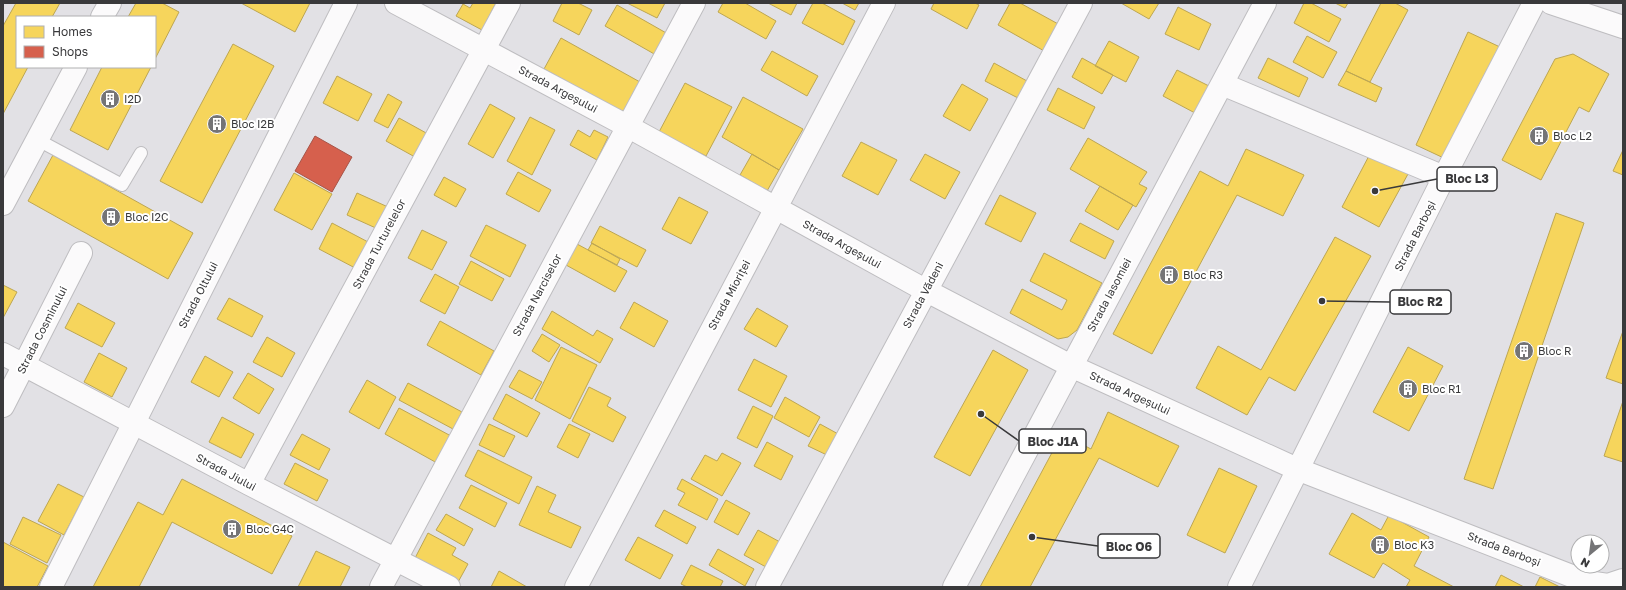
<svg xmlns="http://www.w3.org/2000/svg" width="1626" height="590" viewBox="0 0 1626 590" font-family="'Golos Text',sans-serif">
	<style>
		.homes { fill: #f6d55c; stroke: #bda652 }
		.shops { fill: #d6604d; stroke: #a75448 }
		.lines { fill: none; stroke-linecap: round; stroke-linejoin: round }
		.service-casing { stroke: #bebdc0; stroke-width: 14 }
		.minor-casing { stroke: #bebdc0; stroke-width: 24 }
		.tertiary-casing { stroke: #bebdc0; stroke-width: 24 }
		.service { stroke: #fbfafb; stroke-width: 12 }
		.minor { stroke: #fbfafb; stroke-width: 22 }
		.tertiary { stroke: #fbfafb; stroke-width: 22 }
		.labels { text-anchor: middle; stroke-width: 4; stroke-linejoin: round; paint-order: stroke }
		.street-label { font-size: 11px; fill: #39393b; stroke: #fff }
		.poi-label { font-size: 11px; fill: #39393b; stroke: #fff; text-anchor: start }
		.leader { fill: none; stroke: #39393b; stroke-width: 1.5 }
		.callout-dot { fill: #39393b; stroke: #fff; stroke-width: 1.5 }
		.callout { fill: #fff; stroke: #39393b; stroke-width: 1.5 }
		.callout-label { font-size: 12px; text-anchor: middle; font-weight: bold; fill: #39393b }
	</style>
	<rect width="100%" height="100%" fill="#e2e1e5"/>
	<path class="homes" d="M16,3H60L52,17H17V67H28L3,114V26Z
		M136,3H162L179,12L155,59V17H128Z
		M241,3H310L295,32Z
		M473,3H496L482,30L456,16L463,4L470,8Z
		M562,3H578L592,10L579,35L553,21Z
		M627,3H665L657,18Z
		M723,3H745L776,21L766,39L718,12Z
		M768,3H797L791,15Z
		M813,3H822L855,21L843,45L802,23Z
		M842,3H859L855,10Z
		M934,3H975L979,5L967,29L931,9Z
		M1010,3H1020L1060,25L1046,52L998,25Z
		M1121,3H1159L1149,19Z
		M1304,3H1311L1341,19L1329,42L1294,23Z
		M1335,3H1348L1345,8Z
		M1381,3H1395L1408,10L1370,82L1346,71Z
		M617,5L668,34L656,55L605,26Z
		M1178,7L1211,24L1199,50L1165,34Z
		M1468,32L1500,47L1448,160L1416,145Z
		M1307,36L1337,52L1323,78L1293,62Z
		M561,38L640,82L623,113L544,69Z
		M1109,41L1139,57L1126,82L1095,66Z
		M233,44L274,66L202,203L160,181Z
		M772,51L818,76L807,96L761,70Z
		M1573,54L1609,74L1589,112L1579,107L1541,180L1502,160L1555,59Z
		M1082,58L1113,75L1102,94L1072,77Z
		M1268,58L1308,78L1299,97L1258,78Z
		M994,63L1027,81L1018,98L985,81Z
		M102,67H151L108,150L70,130Z
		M1177,70L1209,86L1195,113L1163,96Z
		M1346,71L1382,88L1376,102L1338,85Z
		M337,76L372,94L358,121L323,103Z
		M685,83L732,107L706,156L659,132Z
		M962,84L988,99L970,131L943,116Z
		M1058,88L1095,107L1084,129L1047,110Z
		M388,94L402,102L388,128L374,121Z
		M743,97L803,129L779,170L722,137Z
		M490,104L515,118L493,158L468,144Z
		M530,117L555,130L532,175L507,161Z
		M399,118L428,134L415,157L386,141Z
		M578,130L590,137L594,130L608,137L597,160L570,145Z
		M1088,138L1147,172L1139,184L1147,188L1136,207L1070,169Z
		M861,142L897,160L878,195L842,176Z
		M1246,149L1304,175L1283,216L1237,195L1152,354L1113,334L1200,171L1228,186Z
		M1623,150V175L1613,171Z
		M1371,152L1408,174L1379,227L1342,207Z
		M752,154L779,170L767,191L740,175Z
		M925,154L960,172L945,199L910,180Z
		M53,155L193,233L168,279L28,201Z
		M518,172L551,190L539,212L506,194Z
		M294,173L332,194L312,230L274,210Z
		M444,177L466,189L456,207L434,195Z
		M1100,186L1133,205L1118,230L1085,211Z
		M357,193L388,207L378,229L347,215Z
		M1000,195L1036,213L1021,242L985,224Z
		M679,197L708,212L691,244L662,229Z
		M1556,213L1584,223L1493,489L1464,479Z
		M332,223L370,243L357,269L319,249Z
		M1080,223L1114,241L1105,259L1070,241Z
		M486,225L526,245L510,277L470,256Z
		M600,226L646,250L637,267L591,243Z
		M422,230L447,242L432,270L408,258Z
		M1335,237L1371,256L1295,391L1269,377L1247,415L1196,388L1218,346L1261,370Z
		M592,243L620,259L617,265L588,250Z
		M577,244L627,271L615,292L566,265Z
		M1044,253L1102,283L1077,330L1068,337L1058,339L1010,313L1022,289L1062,310L1067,300L1030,281Z
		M471,261L504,279L492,301L459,284Z
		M435,274L459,287L445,314L420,301Z
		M3,285L17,292L3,318Z
		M229,298L263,316L252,337L217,319Z
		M634,302L668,321L654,347L620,328Z
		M78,303L115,323L102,347L65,328Z
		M757,308L788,326L776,347L744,329Z
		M552,311L593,336L597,330L613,339L600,363L542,329Z
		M440,321L494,351L481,375L427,345Z
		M1623,331V384L1606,378Z
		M542,334L560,345L549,362L532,351Z
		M267,337L295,353L282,377L253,362Z
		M561,347L597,365L570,419L535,400Z
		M1408,347L1443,366L1409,431L1373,412Z
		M993,350L1028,370L970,476L934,457Z
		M99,353L127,368L112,397L84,382Z
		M205,356L233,372L219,397L191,382Z
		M754,359L787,376L771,407L738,390Z
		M519,370L542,382L532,399L509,387Z
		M248,373L274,389L259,414L233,398Z
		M367,380L396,397L379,429L349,412Z
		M408,383L462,412L453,429L399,400Z
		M589,387L611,398L607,406L626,417L613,442L572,421Z
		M506,394L540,413L527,437L493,419Z
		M785,397L820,417L809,437L774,418Z
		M1623,401V462L1604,456Z
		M753,406L773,416L757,448L737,438Z
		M399,408L451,436L437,463L385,434Z
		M1108,412L1179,446L1158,487L1099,458L1030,587H980L1062,434L1091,449Z
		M222,417L254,434L241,458L209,442Z
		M489,424L515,436L504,457L479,445Z
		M569,424L590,434L578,458L557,447Z
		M820,424L840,435L829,456L808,446Z
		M302,434L330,449L319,470L290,455Z
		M767,442L793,456L781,480L754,466Z
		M478,450L532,477L519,504L465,476Z
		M722,453L741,463L722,496L691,479L705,455L717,461Z
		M295,463L328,480L317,501L284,484Z
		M1219,468L1257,486L1225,553L1187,535Z
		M182,479L292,536L272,574L172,522L139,587H93L138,502L163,515Z
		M682,479L718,499L707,520L678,505L685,493L677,489Z
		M58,484L84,497L64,535L38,521Z
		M471,485L507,503L495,527L459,508Z
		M537,486L556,495L548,512L581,527L571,548L519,525Z
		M726,500L750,513L738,535L714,522Z
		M664,510L696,527L687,544L655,526Z
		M1352,513L1381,530L1389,515L1429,537L1414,566L1454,587H1406L1410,580L1383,563L1374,578L1329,554Z
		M446,514L473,529L464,546L436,530Z
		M23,517L61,535L47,563L10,544Z
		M758,530L780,542L766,567L744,555Z
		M428,533L456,548L452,555L468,564L457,584L414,560Z
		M638,537L673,555L660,579L625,560Z
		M3,542L48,566L37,587H3Z
		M718,549L754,569L745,586L709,565Z
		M316,551L350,567L340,587H298Z
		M691,565L723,581L720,587H687L681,584Z
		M499,571L527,587H491Z
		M1501,575L1524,587H1495Z
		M1540,577L1560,587H1535Z"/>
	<path class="shops" d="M315,136L352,157L332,192L295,171Z"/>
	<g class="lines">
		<g class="service-casing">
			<path id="service" d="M38,140L122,185L141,153"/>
		</g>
		<g class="minor-casing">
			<path id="minor" d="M396,3L627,126L925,290L1071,366L1297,469L1587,582L1608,585L1623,580
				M102,17L110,3
				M1222,84L1444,177
				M3,204L76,67
				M3,354L249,484L449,587
				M3,406L81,253
				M249,484L509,3
				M381,587L694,3
				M576,587L884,3
				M767,587L1081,3
				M954,587L1265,3"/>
		</g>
		<g class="tertiary-casing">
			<path id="tertiary" d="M1551,3L1623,27
				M51,587L346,3
				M1239,587L1444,177L1534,3"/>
		</g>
		<use href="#service" class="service"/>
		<use href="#minor" class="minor"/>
		<use href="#tertiary" class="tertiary"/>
	</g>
	<defs>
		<g id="building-disc" transform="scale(1)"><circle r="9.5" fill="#747476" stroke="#fff"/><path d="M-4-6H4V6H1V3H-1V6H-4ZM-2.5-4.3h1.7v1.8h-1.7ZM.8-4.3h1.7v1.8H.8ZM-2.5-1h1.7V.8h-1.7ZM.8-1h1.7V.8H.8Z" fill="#fff"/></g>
	</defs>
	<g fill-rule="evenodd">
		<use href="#building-disc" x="110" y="99"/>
		<use href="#building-disc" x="217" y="124"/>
		<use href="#building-disc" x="1539" y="136"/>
		<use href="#building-disc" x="111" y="217"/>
		<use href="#building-disc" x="1169" y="275"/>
		<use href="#building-disc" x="1524" y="351"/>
		<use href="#building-disc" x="1408" y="389"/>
		<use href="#building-disc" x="232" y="529"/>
		<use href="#building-disc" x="1380" y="545"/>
	</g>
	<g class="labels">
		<g class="street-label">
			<text transform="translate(558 89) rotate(28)" y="4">Strada Argeșului</text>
			<text transform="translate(1415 236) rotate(-63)" y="4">Strada Barboși</text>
			<text transform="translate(379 244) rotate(-62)" y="4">Strada Turturelelor</text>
			<text transform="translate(842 244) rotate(29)" y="4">Strada Argeșului</text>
			<text transform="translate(198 295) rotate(-63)" y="4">Strada Oltului</text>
			<text transform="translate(537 295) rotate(-62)" y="4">Strada Narciselor</text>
			<text transform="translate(729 295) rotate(-62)" y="4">Strada Mioriței</text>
			<text transform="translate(923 295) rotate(-62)" y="4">Strada Vădeni</text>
			<text transform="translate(1109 295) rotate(-62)" y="4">Strada Iasomiei</text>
			<text transform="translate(42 330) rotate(-63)" y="4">Strada Cosminului</text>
			<text transform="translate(1130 393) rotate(25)" y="4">Strada Argeșului</text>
			<text transform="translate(226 472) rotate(28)" y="4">Strada Jiului</text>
			<text transform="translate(1504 549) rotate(21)" y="4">Strada Barboși</text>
		</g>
		<g class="poi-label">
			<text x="124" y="103">I2D</text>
			<text x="231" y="128">Bloc I2B</text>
			<text x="1553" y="140">Bloc L2</text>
			<text x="125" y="221">Bloc I2C</text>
			<text x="1183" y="279">Bloc R3</text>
			<text x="1538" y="355">Bloc R</text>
			<text x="1422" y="393">Bloc R1</text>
			<text x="246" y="533">Bloc G4C</text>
			<text x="1394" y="549">Bloc K3</text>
		</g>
	</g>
	<path class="leader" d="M1375 191L1437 179M1322 301L1390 302M981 414L1019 441M1032 537L1098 546"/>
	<g class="callout-dot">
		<circle cx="1375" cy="191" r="4"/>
		<circle cx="1322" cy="301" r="4"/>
		<circle cx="981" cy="414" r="4"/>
		<circle cx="1032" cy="537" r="4"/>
	</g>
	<g class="callout">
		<rect x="1437" y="167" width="60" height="24" rx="4"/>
		<rect x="1390" y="290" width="61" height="24" rx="4"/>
		<rect x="1019" y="429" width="67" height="24" rx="4"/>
		<rect x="1098" y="534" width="62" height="24" rx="4"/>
	</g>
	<g class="callout-label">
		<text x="1467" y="183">Bloc L3</text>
		<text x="1420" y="306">Bloc R2</text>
		<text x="1053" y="446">Bloc J1A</text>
		<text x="1129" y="551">Bloc O6</text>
	</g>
	<rect width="1626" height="590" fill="none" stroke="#39393b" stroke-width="8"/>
	<rect x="16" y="16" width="140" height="52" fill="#ffffff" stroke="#b0b0b1"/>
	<rect x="24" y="26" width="20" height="12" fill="#f6d55c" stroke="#b0b0b1"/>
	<text x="52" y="36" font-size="12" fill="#39393b">Homes</text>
	<rect x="24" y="46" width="20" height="12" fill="#d6604d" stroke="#b0b0b1"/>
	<text x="52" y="56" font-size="12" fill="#39393b">Shops</text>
	<g transform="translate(1590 554) rotate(209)"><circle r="19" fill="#ffffff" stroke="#b0b0b1"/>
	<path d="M0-3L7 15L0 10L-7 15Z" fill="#747476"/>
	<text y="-6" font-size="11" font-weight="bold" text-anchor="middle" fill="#39393b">N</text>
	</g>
</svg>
